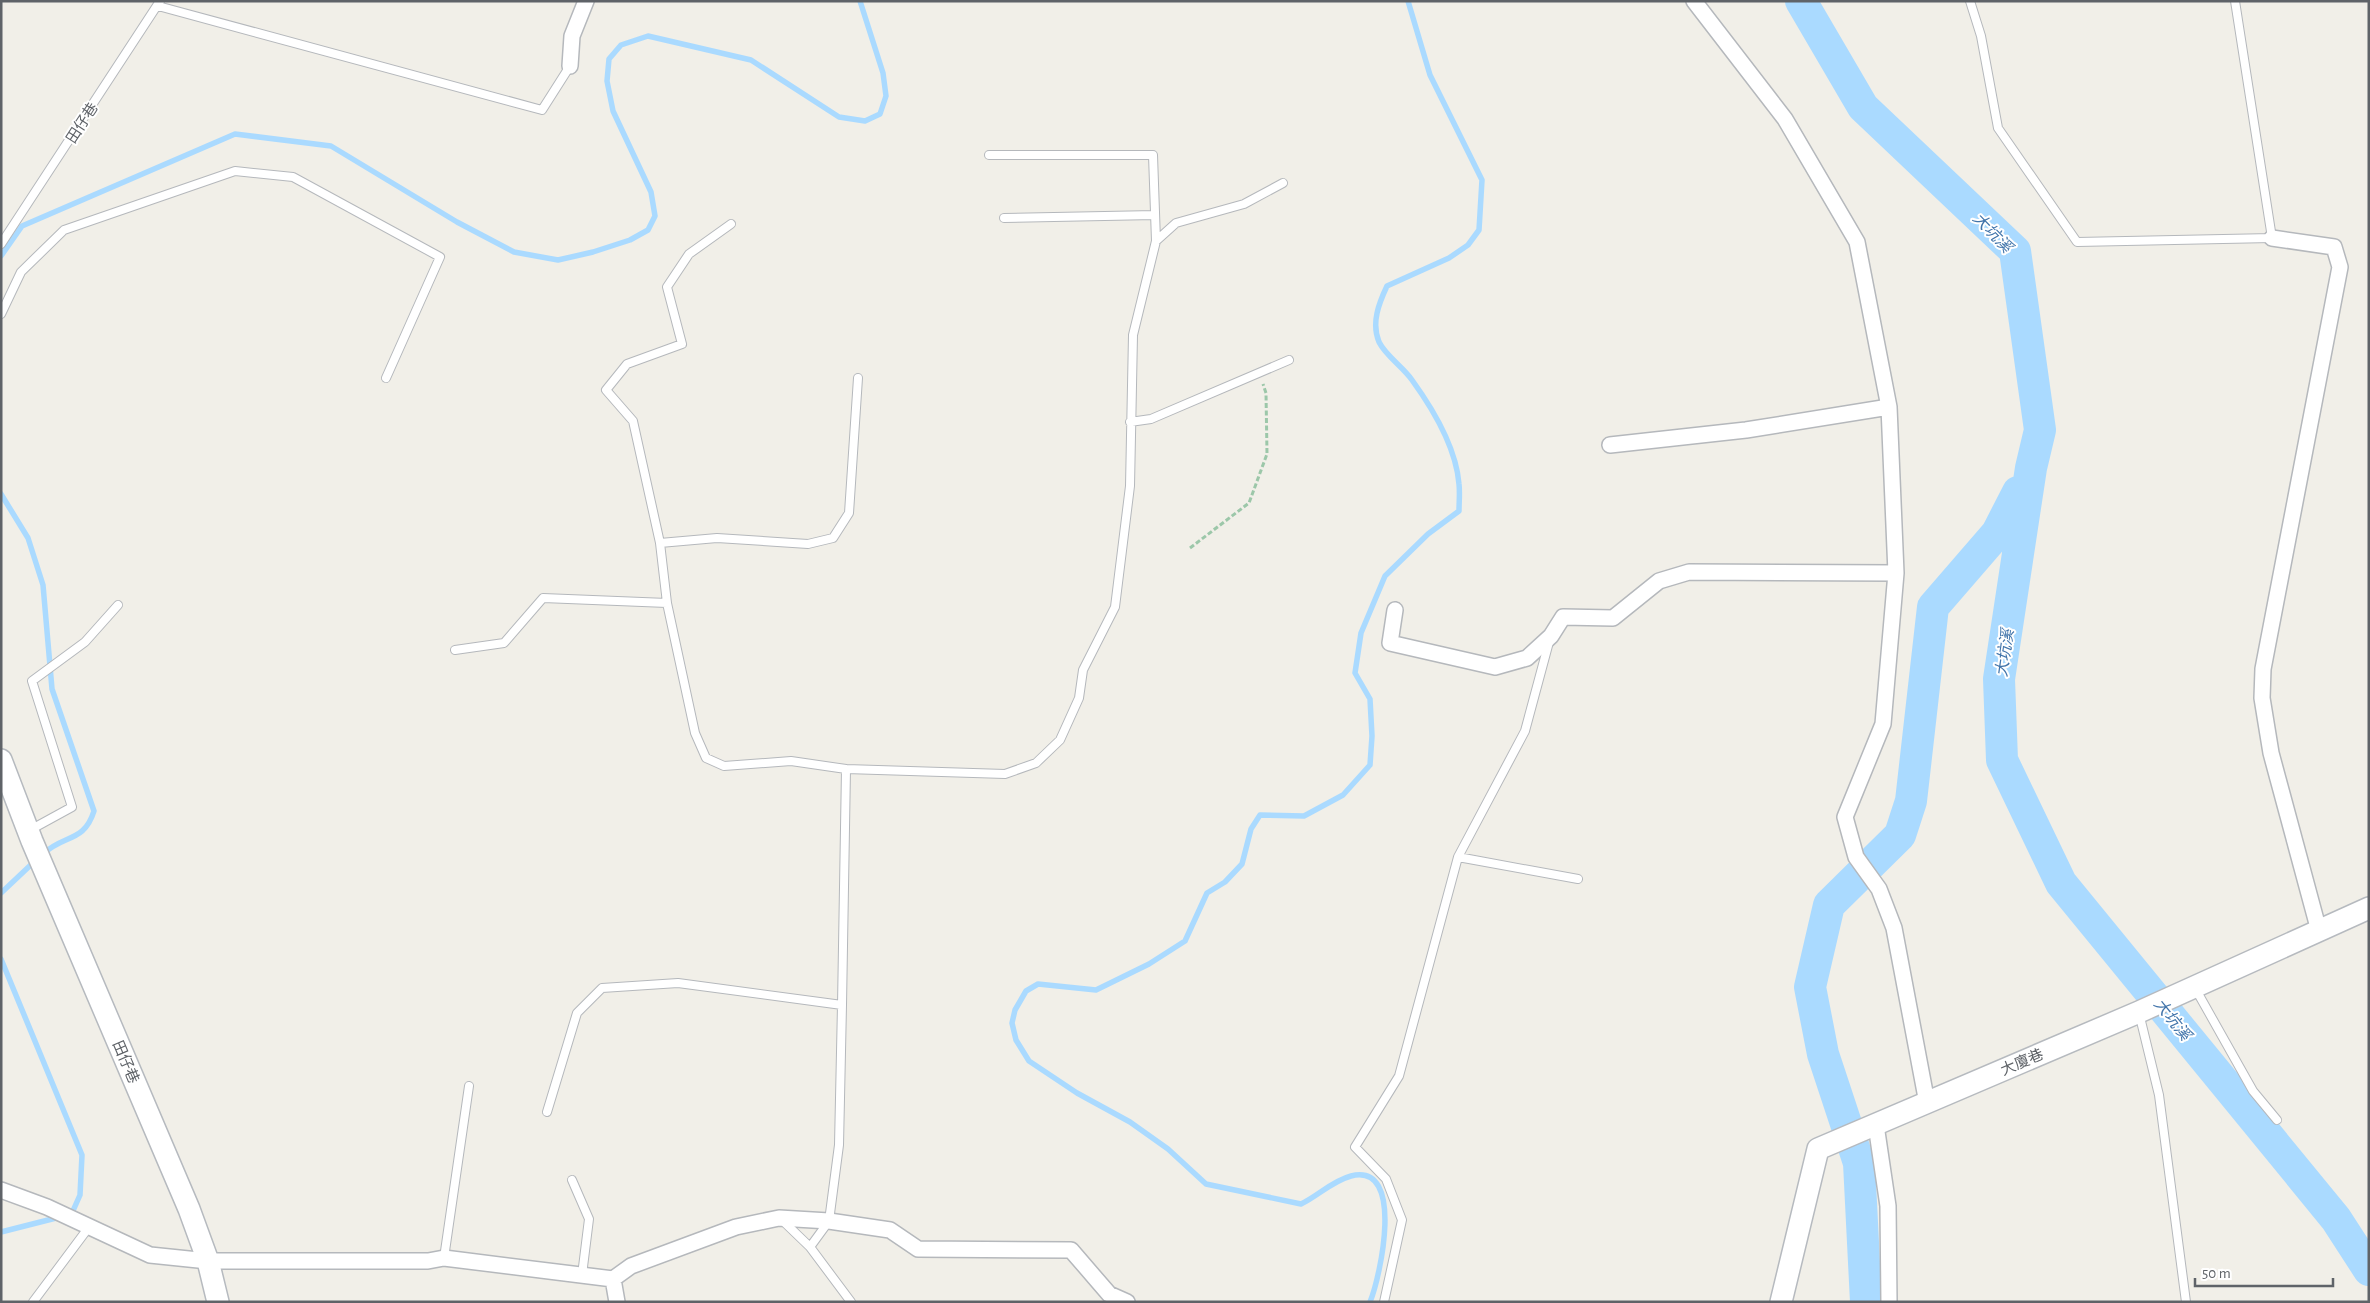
<svg xmlns="http://www.w3.org/2000/svg" width="2370" height="1303" viewBox="0 0 2370 1303" font-family="'Alegreya Sans','Noto Sans TC',sans-serif">
	<style>
		.lines { fill: none; stroke-linecap: round; stroke-linejoin: round }
		.stream { stroke: #aadaff; stroke-width: 5.5 }
		.river { stroke: #aadaff; stroke-width: 32 }
		.lane-casing { stroke: #b5b8bc; stroke-width: 10 }
		.street-casing { stroke: #b5b8bc; stroke-width: 18 }
		.secondary-casing { stroke: #b6babf; stroke-width: 24 }
		.path { stroke: #9cc7a9; stroke-width: 3; stroke-dasharray: 5 2.5; stroke-linecap: butt }
		.lane { stroke: #fff; stroke-width: 8 }
		.street { stroke: #fff; stroke-width: 15 }
		.secondary { stroke: #fff; stroke-width: 21 }
		.labels { text-anchor: middle; stroke-width: 4; stroke-linejoin: round; paint-order: stroke }
		.street-label { font-size: 15px; fill: #5f6368; stroke: #fff }
		.water-label { font-size: 16px; font-style: italic; fill: #4174aa; stroke: #fff }
	</style>
	<rect width="100%" height="100%" fill="#f1efe8"/>
	<g class="lines">
		<path class="stream" d="M1,256L22,226L235,134L331,146L457,222L514,252L558,260L593,252L630,240L648,230L655,216L651,192L613,111L607,81L609,59L621,45L648,36L751,60L839,117L865,121L880,114L886,96L883,73L860,1
			M1,494L28,538L43,585L52,689L94,811C84,843 64,834 43,854
			M1,893L36,860
			M1,959L82,1155L80,1195L72,1213L69,1214
			M1,1232L60,1217
			M1370,1302C1380,1278 1406,1162 1351,1176C1332,1181 1318,1196 1301,1204L1206,1184L1168,1149L1130,1122L1077,1093L1029,1061L1016,1040L1012,1023L1015,1010L1026,991L1038,984L1096,990L1149,964L1185,941L1207,893L1225,882L1242,864L1251,829L1260,815L1304,816L1343,795L1370,765L1372,736L1370,699L1355,673L1361,633L1385,576L1428,534L1459,511C1459,502 1460,493 1459,484C1456,447 1433,409 1412,380C1403,367 1386,356 1379,342C1371,323 1379,303 1387,286L1449,258L1468,245L1479,230L1482,180L1430,75L1408,1"/>
		<path class="river" d="M1801,1L1863,107L2015,251L2040,430L2031,468L1999,679L2002,760L2061,883L2336,1219L2369,1270
			M1866,1302L1859,1163L1823,1054L1810,987L1829,905L1900,835L1911,801L1933,607L1997,533L2018,492"/>
		<g class="lane-casing">
			<path id="lane" d="M1970,1L1981,36L1998,128L2077,242L2272,238L2235,1
				M158,6L542,110L570,66
				M989,155H1153L1156,241
				M1004,218L1155,215
				M1,244L160,1
				M1,314L21,272L64,230L235,171L293,177L440,257L386,378
				M1130,422L1151,419L1289,360
				M660,543L633,421L606,390L627,364L682,344L667,287L689,254L731,224
				M455,650L504,643L543,598L667,603L660,543L717,538L808,544L833,538L849,513L858,378
				M846,769L1005,774L1036,763L1060,740L1079,698L1083,670L1115,607L1130,486L1133,335L1156,241L1176,223L1244,204L1283,183
				M30,830L72,807L32,681L85,642L118,605
				M1458,857L1578,879
				M2195,988L2253,1091L2277,1120
				M2139,1013L2159,1095L2186,1302
				M547,1112L577,1013L602,988L678,983L842,1005L846,769L791,761L724,766L706,758L695,733L667,603
				M572,1180L589,1219L582,1275
				M783,1221L810,1247L851,1302
				M810,1247L829,1221L839,1145L842,1005
				M444,1258L469,1086
				M33,1302L89,1227
				M1384,1302L1402,1220L1386,1179L1355,1147L1399,1076L1458,857L1525,731L1549,642"/>
		</g>
		<g class="street-casing">
			<path id="street" d="M1694,1L1785,119L1857,242L1889,407L1896,573L1883,724L1845,817L1856,857L1879,889L1894,928L1927,1103
				M570,66L572,36L586,1
				M2272,238L2334,247L2340,267L2263,669L2262,698L2271,753L2319,931
				M1610,445L1746,430L1889,407
				M1395,610L1390,643L1495,667L1527,658L1551,636L1563,617L1613,618L1659,581L1689,572L1896,573
				M1876,1125L1888,1206L1889,1302
				M1,1190L47,1207L150,1255L208,1261H428L444,1258L613,1279L631,1266L736,1227L779,1218L829,1221L890,1230L918,1249L1071,1250L1109,1294L1127,1302
				M613,1279L617,1302"/>
		</g>
		<g class="secondary-casing">
			<path id="secondary" d="M1,760L32,841L189,1209L208,1261L218,1302
				M1781,1302L1818,1149L2139,1012L2369,908"/>
		</g>
		<path class="path" d="M1190,548L1249,503L1267,454L1266,393L1263,384"/>
		<use href="#lane" class="lane"/>
		<use href="#street" class="street"/>
		<use href="#secondary" class="secondary"/>
	</g>
	<g class="labels">
		<g class="street-label">
			<text transform="translate(82 123) rotate(-57)" y="5">田仔巷</text>
			<text transform="translate(126 1062) rotate(67)" y="5">田仔巷</text>
			<text transform="translate(2022 1062) rotate(-23)" y="5">大廈巷</text>
		</g>
		<g class="water-label">
			<text transform="translate(1993 232) rotate(46)" y="6">大坑溪</text>
			<text transform="translate(2004 653) rotate(-82)" y="6">大坑溪</text>
			<text transform="translate(2173 1019) rotate(51)" y="6">大坑溪</text>
		</g>
	</g>
	<rect width="2370" height="1303" fill="none" stroke="#5f6368" stroke-width="5"/>
	<path d="M2195 1278v8h138v-8" fill="none" stroke="#5f6368" stroke-width="2.5"/>
	<text x="2202" y="1278" font-size="15" fill="#5f6368" stroke="#ffffff" stroke-width="4" paint-order="stroke">50 m</text>
</svg>
